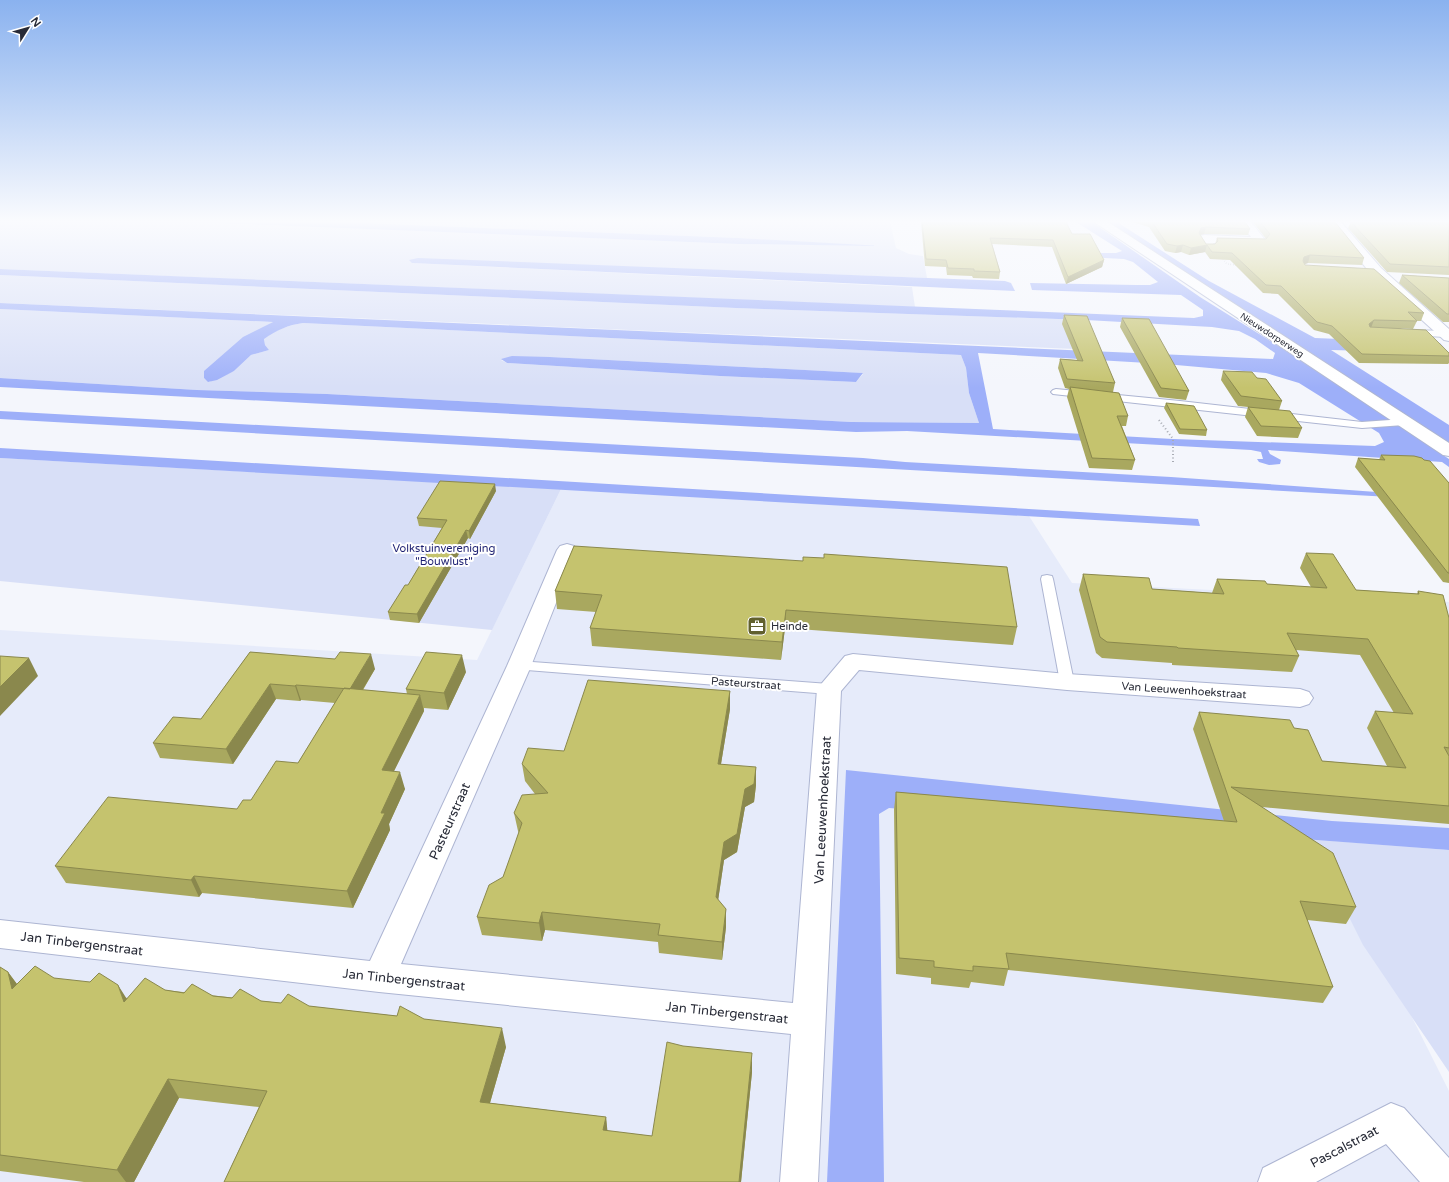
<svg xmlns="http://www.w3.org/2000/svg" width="1449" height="1182" viewBox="0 0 1449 1182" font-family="'Varela Round',sans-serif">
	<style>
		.built { fill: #e6ebfa }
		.green { fill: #d8dff7; fill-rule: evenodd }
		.water { fill: #9daff9; fill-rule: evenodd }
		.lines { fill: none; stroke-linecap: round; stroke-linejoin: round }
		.service-casing { stroke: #adb5d2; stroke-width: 2 }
		.minor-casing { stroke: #adb5d2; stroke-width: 2 }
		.path-far1 { stroke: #a8abb3; stroke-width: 1.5; stroke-dasharray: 0.5 2; stroke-linecap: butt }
		.path { stroke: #a8abb3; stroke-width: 2; stroke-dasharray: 1 2.5; stroke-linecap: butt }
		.service { fill: #fff; fill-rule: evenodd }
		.minor { fill: #fff; fill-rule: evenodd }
		.wall { fill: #a9a85f }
		.shaded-wall { fill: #8a884d }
		.building { fill: #c5c36e; stroke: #8a884d }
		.labels { text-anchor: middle; stroke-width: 4; stroke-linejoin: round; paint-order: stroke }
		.far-street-label { font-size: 9px; fill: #282b37; stroke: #fff }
		.park-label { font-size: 11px; fill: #1c1f71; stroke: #fff }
		.poi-label { font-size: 11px; fill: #282b37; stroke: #fff; text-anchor: start }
		.street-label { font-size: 11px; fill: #282b37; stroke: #fff }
		.near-street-label { font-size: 13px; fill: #282b37; stroke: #fff }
	</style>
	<rect width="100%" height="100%" fill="#f4f6fc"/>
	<path class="built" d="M561,489L1029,516L1072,583L1449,602V849L1326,846L1449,1091V1182H0V630L477,660Z"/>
	<path class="green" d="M0,222H193L739,244L875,246L738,238L336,222H890L896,248L909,254L923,256L927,278L530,263H412L912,287L915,307L0,269Z
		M0,275L736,308L1086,320L1099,350L0,303Z
		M0,309L273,322L263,328L204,378L209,382L234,371L251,355L269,350L265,345L264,338C277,330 288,325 303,323L961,355L966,368L969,393L979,423L851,422L327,394L197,390L0,378ZM550,357L862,373L863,374L856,382L720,376L507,363L501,360Z
		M0,458L561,489L492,630L0,581Z
		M1305,839L1449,850V1072L1363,945L1340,899Z"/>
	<path class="water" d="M193,222H336L738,238L883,246L739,244Z
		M1076,222H1092L1200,297L1285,350L1449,459V467L1442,462L1268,450L1270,454L1281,460L1280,464L1269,465L1259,462L1257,459H1263L1261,452L1251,450L907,431L856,432L0,387V378L197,390L327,394L851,422L979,423L969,393L966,368L961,355L303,323C288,325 277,330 264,339L265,345L269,350L251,355L234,371L217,380L208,382L204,378V371L243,337L273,322L0,309V303L1273,359L1275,353L1255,339L1239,331L1212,327L1086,320L736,308L0,275V269L1072,313L1194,318L1203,316V310L1181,295L1032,290L1030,283L1136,285H1150L1158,282L1133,262L1124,259L1086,257V253H1116L1122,251ZM978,353L1165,364L1266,373L1299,383L1379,433L1384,442L1375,446L1173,439L993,429Z
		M1108,222H1117L1209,281L1315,338L1440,343L1449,353L1331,350L1449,425V444Z
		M418,258L1005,281L1011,283L1015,291L412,263L409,260Z
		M512,356L550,357L863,373L856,382L720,376L507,363L501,359Z
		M0,411L863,458L905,462L1171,477L1404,494L1408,498L0,419Z
		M0,448L1198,519L1200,526L0,458Z
		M846,770L1332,821L1449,828V850L889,808L879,814L884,1182H827Z"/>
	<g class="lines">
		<g class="service-casing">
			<path id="service" d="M1413,330L1445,331L1448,332L1449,335L1445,337L1410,335L1409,333Z
				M1056,389L1180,401L1362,422L1404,419L1409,422L1404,425L1362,428L1053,394L1051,392L1053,390Z
				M1047,575L1052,576L1053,579L1074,682L1072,685L1067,687L1062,685L1060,682L1041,579L1042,576Z
				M519,661L829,684L834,685L836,689L834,693L829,694L514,669L512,666L514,663Z"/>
		</g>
		<g class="minor-casing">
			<path id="minor" d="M1094,222H1108L1449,443V456L1443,455Z
				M1239,222H1251L1266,241L1264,244L1213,243L1215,247L1213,250H1205L1198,239L1200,236L1204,235L1251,237Z
				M1331,222H1341L1381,268L1449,329V341L1444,340L1371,274L1332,226L1330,224Z
				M567,544L574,546L577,550L531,666L401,964L793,1003L817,689L845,656L853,654L1067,674L1300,689L1309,692L1313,698L1309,704L1300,707L1067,690L859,670L841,691L818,1182H780L791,1034L379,992L0,948V920L370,961L507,666L557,550L560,546Z
				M1391,1103L1404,1108L1449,1158V1182H1420L1386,1144L1316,1182H1258L1263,1168Z"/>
		</g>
		<path class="path-far1" d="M1223,259L1227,264L1237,265"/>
		<path class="path" d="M1159,420L1173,439V462"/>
		<use href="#service" class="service"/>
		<use href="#minor" class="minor"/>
	</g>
	<path class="wall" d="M921,222H1066L1072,234L1104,260L1102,267L1066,284L1052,247L992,244L1000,272L999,279L973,278L972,276L947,275L946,267L925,266Z
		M1132,222H1245L1250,229L1248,235L1204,234L1200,235L1206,244H1215L1217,238L1266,239L1253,222H1335L1364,258L1362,265L1308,263L1304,264L1305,265L1424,313L1421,321H1417L1413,329L1400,328L1449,353V363L1448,364L1359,363L1329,334L1314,330L1278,294L1263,293L1230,260L1210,259L1205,252L1189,255L1181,252L1175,253L1165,251L1149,227Z
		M1351,222H1449V275L1387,272L1348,228Z
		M1402,275L1449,278V322H1443L1399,283Z
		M1064,315L1115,383L1113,392L1128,416L1126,426H1122L1135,460L1132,470L1089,468L1067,397L1069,389L1065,388L1058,368L1060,359L1077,360L1062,324Z
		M1122,318L1189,391L1186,400L1159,397L1120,327Z
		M1223,371L1257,378L1282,401L1279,410L1302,428L1298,438L1257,436L1245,417L1248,407L1238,406L1221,380Z
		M1166,403L1207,430L1206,436L1179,434L1164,408Z
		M1381,455L1424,460L1449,483V583L1443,582L1355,467L1358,458L1379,460Z
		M496,491L470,539L468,538L419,623L390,620L388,612L408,585L442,528L419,526L417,518Z
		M574,546L1017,627L1013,645L785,628L781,660L592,646L590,628L596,612L557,609L555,591Z
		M1306,553L1356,590L1417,594L1418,591L1449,618V824L1262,807L1356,907L1346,924L1307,920L1333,987L1323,1003L1008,970L1004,986L971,982L969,988L931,984V978L896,974L894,809L896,792L1224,821L1193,729L1199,712L1294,728L1322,761L1387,766L1367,728L1375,711L1394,713L1360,655L1296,650L1299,656L1292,672L1172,665V663L1102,658L1096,653L1079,590L1083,574L1152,589L1212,593L1217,579L1267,584L1311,587L1300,568Z
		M250,652L375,669L363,690L407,694L406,689L466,672L448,710L424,708V711L394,771L405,789L389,824L390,830L353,908L202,893L199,897L66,883L55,866L237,809L251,800L298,763L335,703L301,700L300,701L276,699L233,764L160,758L153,743L201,719Z
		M730,691V709L721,764L756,785L754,802L745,807L737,852L724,860L718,900L726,909V927L722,960L659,953L658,942L545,930L542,941L482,935L477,917L503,877L519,833L518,831L514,813L535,794L525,781L522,764L564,751Z
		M0,967L8,972L17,984L54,978L127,998L165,990L424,1019L506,1047L490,1103L606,1117L607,1131L652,1136L752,1072L741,1182H224L259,1107L179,1098L134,1182H84L0,1171Z"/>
	<path class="shaded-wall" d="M1206,227L1204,234L1199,235V233L1201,228Z
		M1183,245L1181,252L1175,253L1177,246Z
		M1207,245L1205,252L1189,255L1191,248Z
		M1310,255L1308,263L1302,265L1304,257Z
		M1104,260L1102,267L1066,284L1068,277Z
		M1374,320L1371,328L1366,332L1369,324Z
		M495,484L496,491L470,539L469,531Z
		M466,530L468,538L419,623L417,614Z
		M786,610L785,628L781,660L782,642Z
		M371,654L375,669L354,704L350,689Z
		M462,655L466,672L448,710L444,693Z
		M29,658L38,676L0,716V687Z
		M270,684L276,699L233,764L226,749Z
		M296,685L301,700L300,701L295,686Z
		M730,691V709L718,782V764Z
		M420,695L424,711L386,787L382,770Z
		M756,767V785L754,802L745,807L737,852L724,860L716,915V897L724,842L745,789Z
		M400,772L405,789L389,824L390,830L353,908L347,891L381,813Z
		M194,876L202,893L199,897L191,880Z
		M726,909V927L722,960V942Z
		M542,912L545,930L542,941L539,923Z
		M8,972L22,991L12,989Z
		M118,985L130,1004L124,1002Z
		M502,1028L506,1047L485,1120L480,1102Z
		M752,1053V1072L741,1182H739Z
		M168,1079L179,1098L134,1182H126L117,1170Z
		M606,1117L608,1136L603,1130Z"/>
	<path class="building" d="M922,222H1066L1072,234H1090L1104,260L1068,277L1053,240L990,238L1000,272L974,271V269L948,268L946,260L926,259Z
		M1152,222H1245L1250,229L1206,227L1201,228L1199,233L1206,244H1215L1218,241L1217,238L1266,239L1270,234L1260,222H1335L1364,258L1310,255L1304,257L1303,261L1305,265L1374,269L1424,313L1408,312L1417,321L1374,320L1369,324L1370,327L1426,330L1449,353V356L1362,354L1332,326L1317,322L1281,286L1266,285L1232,253L1212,252L1207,245L1191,248L1183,245L1177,246L1167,244Z
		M1351,222H1449V267L1390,264Z
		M1402,275L1449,278V314H1447Z
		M1064,315L1087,316L1115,383L1067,379L1060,359L1083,361Z
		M1122,318L1149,319L1189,391L1161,388Z
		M1223,371L1252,372L1257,378L1266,379L1282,401L1241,396Z
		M1070,387L1119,393L1128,416H1117L1135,460L1092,458Z
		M1166,403L1194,406L1207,430L1180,429Z
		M1248,407L1290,411L1302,428L1261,426Z
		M1381,455L1414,456L1422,458L1424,460L1430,461L1449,483V573H1448L1358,458L1385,460Z
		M440,481L495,484L469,531L466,530L417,614L388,612L405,585H408L447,520L417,518Z
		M574,546L803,561V557L824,558V554L1007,567L1017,627L786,610L782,642L590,628L602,595L555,591Z
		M1306,553L1333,554L1356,590L1419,594L1418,591L1443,595L1449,618V748L1444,747L1449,756V806L1231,787L1333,853L1356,907L1300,901L1333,987L1006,953L1009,969L973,966V971L934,967V961L899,958L896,792L1237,822L1199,712L1290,720L1294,728L1308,730L1322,761L1406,768L1375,711L1413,714L1368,639L1287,633L1299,656L1178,648L1177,647L1107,642L1100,637L1083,574L1149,578L1152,589L1224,594L1217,579L1265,581L1267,584L1327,588Z
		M250,652L335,659L340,652L371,654L350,689L296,685L295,686L270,684L226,749L153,743L173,717L201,719Z
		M426,652L462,655L444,693L406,689Z
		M0,656L29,658L0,687Z
		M588,680L730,691L718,764L756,767L754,784L745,789L737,834L724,842L716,897L726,909L722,942L658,935L660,924L542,912L539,923L477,917L489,885L503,877L513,849L522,823L514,813L522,795L548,793L522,764L528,748L564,751Z
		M344,688L420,695L382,770L400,772L381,813H385L347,891L194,876L191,880L55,866L108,797L237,809L243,800H251L276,761L298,763Z
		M35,966L54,978L90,982L99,973L118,985L124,1002L145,978L165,990L184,993L192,984L213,996L232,998L240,989L261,1001L281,1003L288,994L309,1006L397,1016L400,1006L424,1019L502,1028L480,1102L606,1117L603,1130L652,1136L667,1042L683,1046L752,1053L739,1182H224L267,1091L168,1079L117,1170L0,1155V967L8,972L12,989Z"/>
	<linearGradient id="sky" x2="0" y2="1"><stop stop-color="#8ab2ef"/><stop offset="0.57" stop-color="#fafbfe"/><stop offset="1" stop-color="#fafbfe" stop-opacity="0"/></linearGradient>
	<rect width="1449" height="388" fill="url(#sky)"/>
	<defs>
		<g id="office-square" transform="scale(1)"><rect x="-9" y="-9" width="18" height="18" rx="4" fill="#61602d" stroke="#fff"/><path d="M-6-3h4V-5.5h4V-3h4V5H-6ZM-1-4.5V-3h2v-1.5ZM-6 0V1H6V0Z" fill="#fff"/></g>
	</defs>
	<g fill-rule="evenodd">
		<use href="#office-square" x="757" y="626"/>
	</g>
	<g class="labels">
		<g class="far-street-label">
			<text transform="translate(1272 335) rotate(33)" y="3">Nieuwdorperweg</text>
		</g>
		<g class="park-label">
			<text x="444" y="552">Volkstuinvereniging<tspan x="444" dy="13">"Bouwlust"</tspan></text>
		</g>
		<g class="poi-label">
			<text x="771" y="630">Heinde</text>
		</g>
		<g class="street-label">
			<text transform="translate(746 683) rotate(4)" y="4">Pasteurstraat</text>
			<text transform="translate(1184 690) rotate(4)" y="4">Van Leeuwenhoekstraat</text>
		</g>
		<g class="near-street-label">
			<text transform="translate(822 810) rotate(-87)" y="5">Van Leeuwenhoekstraat</text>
			<text transform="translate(449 821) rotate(-66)" y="5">Pasteurstraat</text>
			<text transform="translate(82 943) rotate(7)" y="5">Jan Tinbergenstraat</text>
			<text transform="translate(404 979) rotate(6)" y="5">Jan Tinbergenstraat</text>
			<text transform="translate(727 1012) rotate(6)" y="5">Jan Tinbergenstraat</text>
			<text transform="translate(1344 1146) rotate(-28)" y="5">Pascalstraat</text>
		</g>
	</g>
	<g transform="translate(28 28) rotate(53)" stroke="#ffffff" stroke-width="3" paint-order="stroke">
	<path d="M0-3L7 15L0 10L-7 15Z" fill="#282b37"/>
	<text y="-6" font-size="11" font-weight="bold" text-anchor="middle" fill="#282b37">N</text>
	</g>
</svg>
